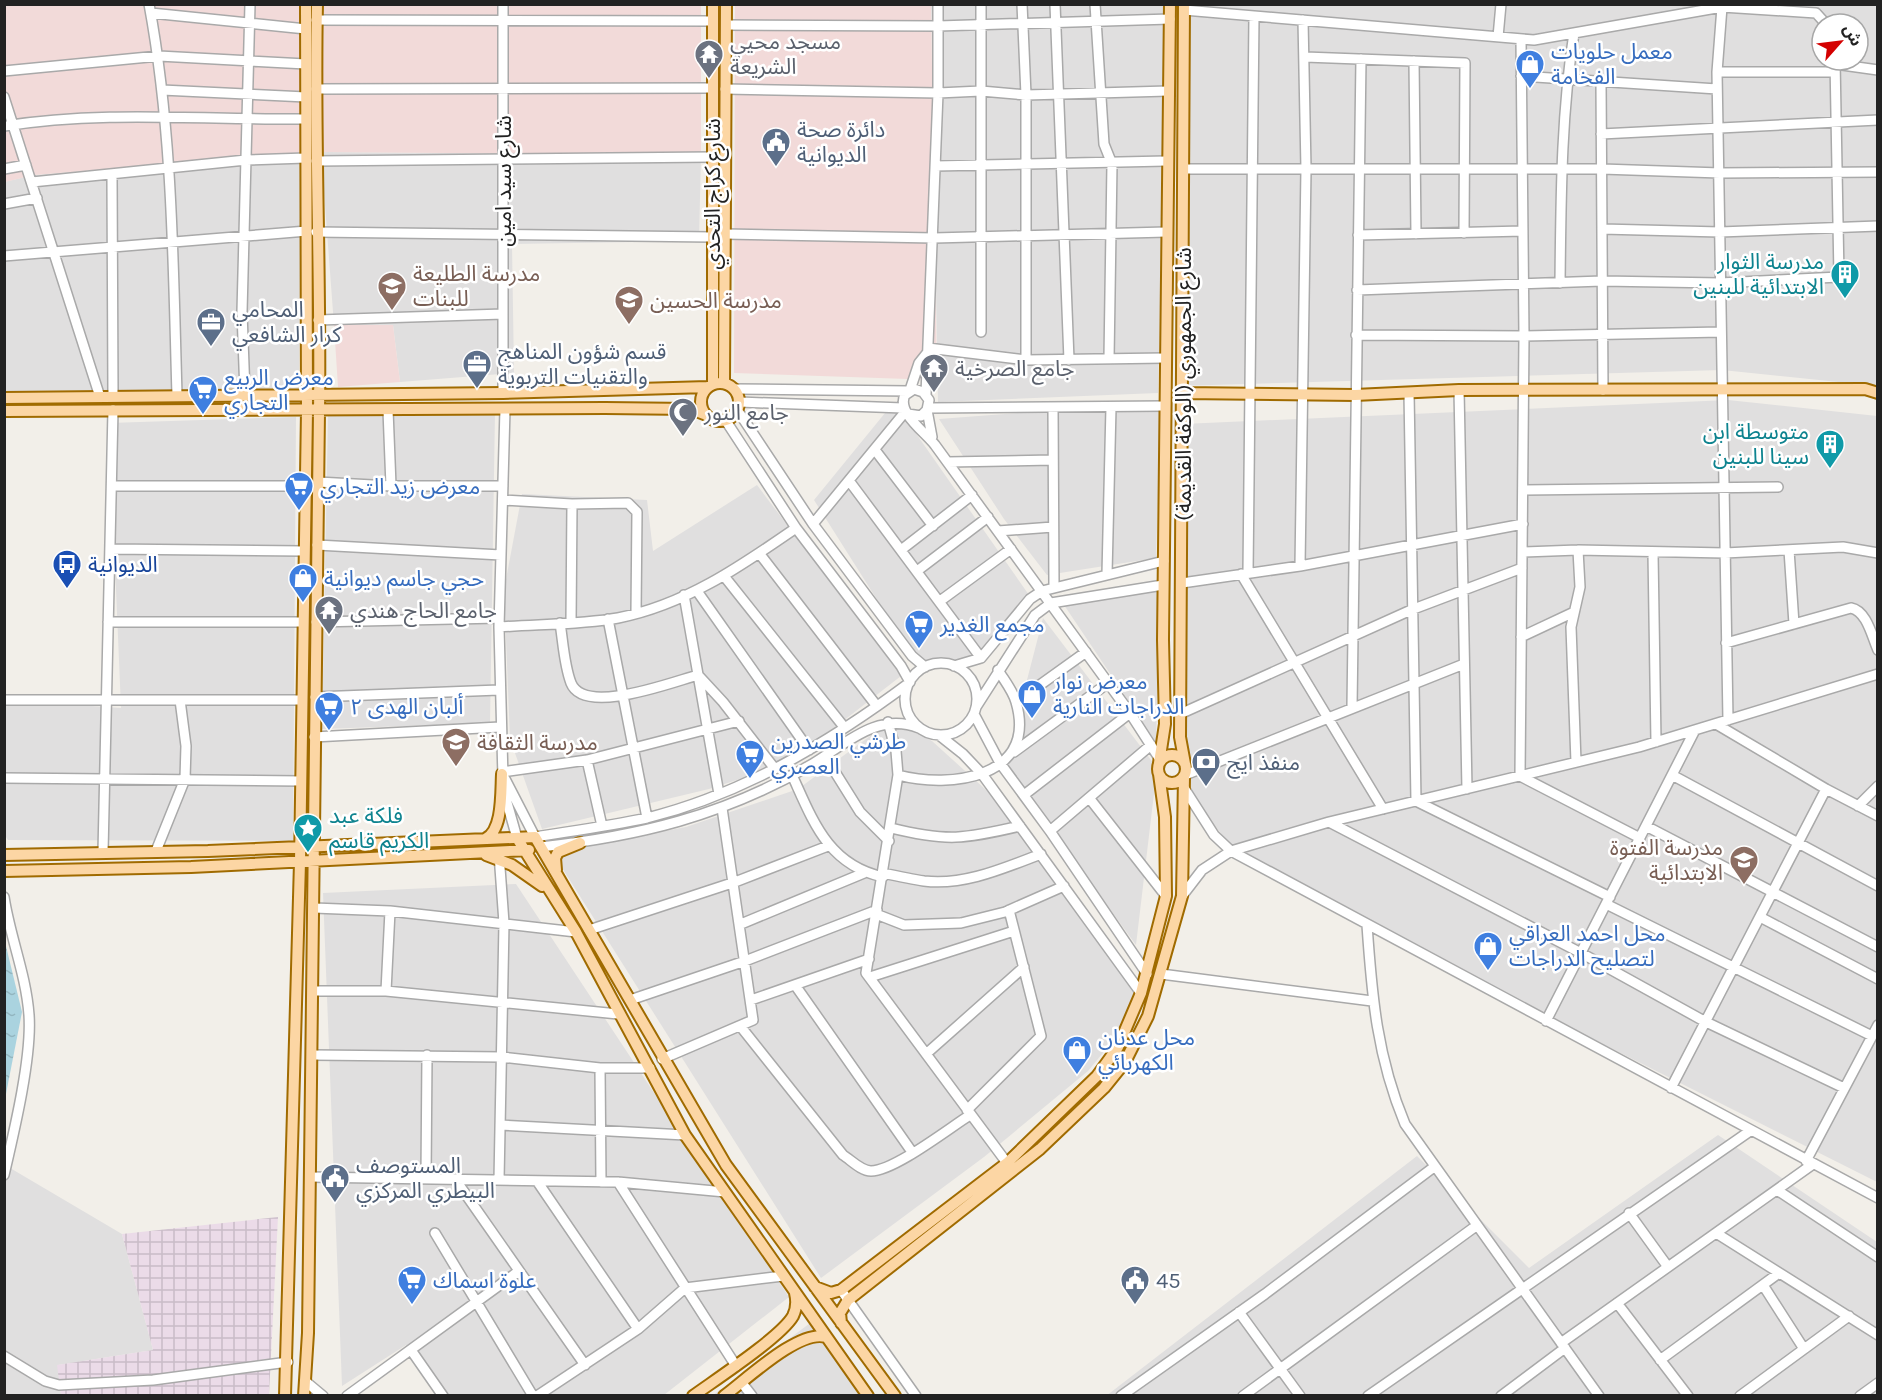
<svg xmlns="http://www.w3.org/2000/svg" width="1882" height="1400" viewBox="0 0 1882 1400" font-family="Karla,'Noto Sans Arabic',sans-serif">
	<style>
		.residential { fill: #e0dfdf; fill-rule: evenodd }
		.commercial { fill: #f2dad9 }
		.industrial { fill: url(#industrial-grid) }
		.water { fill: url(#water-ripples) }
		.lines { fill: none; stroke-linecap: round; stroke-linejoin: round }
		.minor-casing { stroke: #a9a9a9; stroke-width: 12 }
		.major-casing { stroke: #a06b00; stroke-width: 14 }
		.minor { stroke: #fff; stroke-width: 9 }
		.major { stroke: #fcd6a4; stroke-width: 10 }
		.labels { text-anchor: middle; stroke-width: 5; stroke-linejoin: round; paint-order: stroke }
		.worship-label { font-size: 22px; fill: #5b616d; stroke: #fff; text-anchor: start }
		.shop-label { font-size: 22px; fill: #366cbe; stroke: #fff; text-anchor: start }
		.service-label { font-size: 22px; fill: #4e5e75; stroke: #fff; text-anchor: start }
		.street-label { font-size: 22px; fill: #222; stroke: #fff }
		.culture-label { font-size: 22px; fill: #0d838f; stroke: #fff; text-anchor: end }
		.education-label { font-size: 22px; fill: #785e54; stroke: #fff; text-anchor: start }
		.transit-label { font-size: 22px; fill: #164399; stroke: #fff; text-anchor: start }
	</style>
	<defs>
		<pattern id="industrial-grid" width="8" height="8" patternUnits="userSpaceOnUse" patternTransform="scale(1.5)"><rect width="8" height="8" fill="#ebdbe8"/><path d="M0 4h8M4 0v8" fill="none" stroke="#c9bcc7"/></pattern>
		<pattern id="water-ripples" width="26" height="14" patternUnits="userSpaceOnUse" patternTransform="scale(1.5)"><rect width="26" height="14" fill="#aad3df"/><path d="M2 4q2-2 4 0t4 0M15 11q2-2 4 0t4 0" fill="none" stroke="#92b5bf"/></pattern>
	</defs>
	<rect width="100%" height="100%" fill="#f2efe9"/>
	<path class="residential" d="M931,5H1167L1158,393L938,402Z
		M1187,5H1877V386L1722,370L1177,386ZM1822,24H1858V60H1822Z
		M321,152L701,155L699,241L512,244L514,373L400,382L393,325H334Z
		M301,154L299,391H5L4,182L34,175Z
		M1728,400L1877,416V1182L1245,864L1178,779L1183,424Z
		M894,402L1029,595L972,660L919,666L814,500Z
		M1161,402L1156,558L1047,575L1004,519L939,419Z
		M495,412L490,723L322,729L328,413Z
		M296,417L293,841L8,840L4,834V700L121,708L109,423Z
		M757,485L901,676L789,763L709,789L542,829L510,739L504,590L522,494L647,500L653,551Z
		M1160,582L1156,742L1060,599Z
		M1043,618L1157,768L1136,945L1005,765Z
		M892,720L932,741L996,799L1145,1002L1088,1071L984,1157L821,1278L552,852L686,827L798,789Z
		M516,884L789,1297L664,1395H438L406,1345L342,1386L323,893Z
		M1718,1135L1877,1242V1395L1106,1396L1417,1156L1529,1268Z
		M5,1165L122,1234L153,1350L58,1365L61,1395L5,1396Z
		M817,1318L871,1396H712Z"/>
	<path class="commercial" d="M4,5H301V154L34,175L5,182Z
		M324,5H701V155L321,152Z
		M735,5H931L937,380L734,373Z
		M334,325H393L400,382L338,387Z"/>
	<path class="industrial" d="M278,1217L269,1395H61L57,1365L153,1350L122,1234Z"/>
	<path class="water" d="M5,942L22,1012L5,1099Z"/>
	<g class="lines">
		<g class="minor-casing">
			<path id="minor" d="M149,4C173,133 173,265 177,395
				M981,4V332
				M1022,4L1026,95V360
				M1055,4L1069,360
				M1095,4L1104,144L1112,164L1109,359
				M1722,7L1717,72L1728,720
				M1184,10L1534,40L1722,7L1816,13L1826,24
				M151,13L306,29
				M316,20L713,21
				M726,25L938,26L1170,19
				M1498,37L1501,4
				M1521,39L1524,336L1520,776L1640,838
				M1305,57L1465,63L1464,233
				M1414,61L1416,234
				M1835,64L1878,70
				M4,71L159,56L306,64
				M1717,72H1835
				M1521,76L1717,89
				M1601,82L1603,390
				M316,89L713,88
				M725,89L938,93L981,91L1026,95L1168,91
				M162,90L306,97
				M4,97L100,397
				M4,126C104,110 205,120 306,119
				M1601,134L1878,120
				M316,161L712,157
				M935,166L1166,161
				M4,169L26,165
				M1184,169H1602L1720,173L1878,172
				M112,175L113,396
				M32,182L246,160L306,158
				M4,204L37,198
				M1602,229L1720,232L1878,226
				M316,232L712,237
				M725,234L934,238L1166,232
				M1358,235L1523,231
				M4,256L307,231
				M1560,283C1561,199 1561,116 1574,33
				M1357,290L1602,281L1720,283L1839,277L1835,60
				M318,320L503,314
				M1356,335L1524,336L1721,332
				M928,348L1026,360L1165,358
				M734,389L908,391
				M910,390L919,363L927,353
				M1459,390L1467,789
				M503,393V4
				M1409,393L1416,801L1610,897
				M245,394L242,312L250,4
				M926,394L938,93V4
				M740,402L903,408
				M1053,407L1054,587
				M929,408L1165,406
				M388,410L391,486
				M927,410L932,437
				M738,411L813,524L912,656L925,667
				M908,414L921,416L927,410L929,400L923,392L914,389L905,395C896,412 925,432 935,445L1130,713L1161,761
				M726,421L796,528L901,666L910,682
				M875,450L933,526
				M948,462L1053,460
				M318,482L391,486H503
				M850,482L981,658
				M112,486H305
				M1523,490L1778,487
				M503,500L572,504L628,503L637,512L636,613
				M813,524L905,412
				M998,531L1053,527
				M317,545L501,555
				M110,549L304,551
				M901,550L972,495
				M1789,550L1794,624
				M1523,552L1578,550L1725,553L1843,547L1878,553
				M759,553L876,705
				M1653,553L1656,742
				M1300,566L1306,169L1303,20
				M917,571L988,517
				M1248,573L1254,16
				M1107,574L1111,407
				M1241,574L1383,809
				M724,576L844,727
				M1182,583L1300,566L1523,524
				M697,591L809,750
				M684,595L719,794
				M940,601L1011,549
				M608,619L647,818
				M108,622H302
				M316,622L499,618
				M571,622L572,504
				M560,623C563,641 564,665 571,683C584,716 672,682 698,675L723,702L775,769
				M499,627C538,624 579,625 618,618C685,605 741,566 796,528
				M1521,637L1572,613
				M1726,643L1851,608C1867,611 1872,637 1878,650
				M905 699a36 36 0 1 1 72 0a36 36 0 1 1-72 0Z
				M954,666L981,658L1030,599L1042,591L1164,561
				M315,697L499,690
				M4,700H302
				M1016,702L1086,652
				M976,707L1035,615L1051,603L1163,585
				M1352,707L1361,59
				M974,714L1000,763L1050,831L1147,974
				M1180,714L1411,610L1522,568
				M888,722L896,751L898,775L866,973L1007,1163
				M1716,724L1826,789L1878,816
				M939,735L963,754L982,774L1141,993
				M314,737L500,727
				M1014,752L1108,683
				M825,756L860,812L889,841
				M587,760L602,826
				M1576,762L1571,627L1580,587L1578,550
				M502,772L587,760L739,721
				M503,775L535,837C572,831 610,826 647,818C743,794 830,742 909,683
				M792,775C813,821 828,865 883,877
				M898,775C950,789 1038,778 1016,702C1013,691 1004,680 998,670
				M1185,775L1464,664
				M1672,775L1878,886
				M4,778L301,781
				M503,779L499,627L505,409
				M1184,788L1214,835L1231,851L1878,1198
				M504,792L517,838
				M1024,795L1130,713
				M1090,799L1166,896
				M1858,806L1878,786
				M1329,822L1581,953L1704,1021L1844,1088
				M1646,826L1878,947
				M891,828C947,842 965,839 1020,826
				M1050,831L1151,745
				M541,847C639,836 722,816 809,766C844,746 876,711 919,728
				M156,851L185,779L186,746L180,700
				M103,852L113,410
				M499,854L504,923L499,1180
				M883,873C897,876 911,879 924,881C964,886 1004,868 1041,854
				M1182,896L1202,870L1231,851L1329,822L1639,747L1878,674
				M4,897C10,937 26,974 29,1015C32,1057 14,1132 4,1175
				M1606,904L1872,1036
				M314,908L390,911L576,932
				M876,914L904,925L961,923L1005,912L1064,886
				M1760,917L1878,979
				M741,924L864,873
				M1367,925C1372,997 1377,1057 1405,1124L1599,1396
				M589,930L735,882L828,846
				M1161,974L1372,1001
				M870,977L1014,931
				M795,985L912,1152
				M313,991H386L618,1014
				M386,991L390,911
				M630,1000L745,961L877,910
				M751,1000L869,959
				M1546,1021L1695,730
				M741,1027L843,1155C851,1160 861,1171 871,1171C894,1171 948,1129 970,1115
				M926,1054L1024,967
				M313,1055L502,1057L600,1068H650
				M662,1059L753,1020L722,808
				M600,1068L601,1182
				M1671,1088L1826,789
				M967,1110L1041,1036L1009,910
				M500,1125L685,1135
				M1806,1161L1878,1025
				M310,1177L618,1182L725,1192
				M426,1177L427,1055
				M455,1179L585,1365
				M537,1181L638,1329
				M618,1182L736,1366
				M1777,1190L1878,1257
				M1629,1213L1668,1267
				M435,1233L533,1396
				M1716,1233L1878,1335
				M1763,1285L1804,1349
				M841,1290L916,1396
				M1617,1303L1688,1396
				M1239,1312L1300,1396
				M1561,1343L1813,1164
				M411,1350L443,1396
				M4,1356L45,1381L59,1385L153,1380L288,1362
				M1660,1360L1779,1273
				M305,1381L323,1396
				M742,1383L752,1396
				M347,1396L519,1271
				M537,1396L638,1329L685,1288L783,1276
				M1121,1396L1265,1294L1434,1167
				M1243,1396L1476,1226
				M1368,1396L1750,1131
				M1501,1396L1565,1348
				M1740,1396L1849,1316
				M1860,1396L1878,1383"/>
		</g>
		<g class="major-casing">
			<path id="major" d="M1184,4L1180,737L1185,764
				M701 402a19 19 0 1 1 38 0a19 19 0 1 1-38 0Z
				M724,383L726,4
				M713,384V4
				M1183,393L1355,395L1459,390L1865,389L1878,393
				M4,398L503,393L708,387
				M4,411L605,408L691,409L704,414
				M1158 769a14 14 0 1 1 28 0a14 14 0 1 1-28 0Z
				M1159,763L1165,724L1163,640L1170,4
				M517,838L576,932L685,1135L868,1396
				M485,839C503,831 501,793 502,774
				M4,855L208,851L535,837L726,1165L895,1396
				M486,855L512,865L542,886
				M556,870L555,858L558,852L580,843
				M4,871L191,867L529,850
				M815,1287L831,1293L841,1290L1007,1163L1097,1076L1118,1047L1141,993L1166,896L1165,817L1159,774
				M841,1323L840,1313L848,1300L1040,1149L1104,1088L1125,1062L1148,1016L1182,896L1184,777
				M285,1396L300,862L307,411L306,4
				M304,1396L308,1333C312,1026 316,719 319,412C321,276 314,140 317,4
				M693,1396C715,1380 781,1337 793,1316C797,1308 797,1301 795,1293
				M724,1396C746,1380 799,1329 826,1337"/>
		</g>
		<use href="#minor" class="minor"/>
		<use href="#major" class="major"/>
	</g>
	<defs>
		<g id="temple-pin" transform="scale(1.5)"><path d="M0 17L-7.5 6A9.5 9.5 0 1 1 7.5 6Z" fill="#6b7280" stroke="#fff"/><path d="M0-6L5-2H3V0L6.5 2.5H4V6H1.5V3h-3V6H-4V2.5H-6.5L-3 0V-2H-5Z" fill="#fff"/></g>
		<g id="shop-pin" transform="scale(1.5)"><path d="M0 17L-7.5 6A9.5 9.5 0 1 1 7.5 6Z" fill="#3f7fe0" stroke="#fff"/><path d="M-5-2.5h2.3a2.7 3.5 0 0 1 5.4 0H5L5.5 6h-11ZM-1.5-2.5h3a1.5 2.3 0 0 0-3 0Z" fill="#fff"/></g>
		<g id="civic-pin" transform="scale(1.5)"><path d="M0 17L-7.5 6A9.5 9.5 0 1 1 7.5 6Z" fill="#5c6f8a" stroke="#fff"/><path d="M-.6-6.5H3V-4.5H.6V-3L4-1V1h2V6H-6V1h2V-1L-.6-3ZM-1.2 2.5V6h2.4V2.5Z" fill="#fff"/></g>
		<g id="building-pin" transform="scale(1.5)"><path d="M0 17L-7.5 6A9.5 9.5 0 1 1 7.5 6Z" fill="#0f9aa8" stroke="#fff"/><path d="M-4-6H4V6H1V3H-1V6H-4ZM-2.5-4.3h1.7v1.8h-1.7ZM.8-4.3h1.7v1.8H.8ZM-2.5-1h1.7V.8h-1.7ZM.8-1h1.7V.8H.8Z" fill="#fff"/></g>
		<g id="school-pin" transform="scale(1.5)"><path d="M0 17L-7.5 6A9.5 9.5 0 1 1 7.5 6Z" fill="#8d6e63" stroke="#fff"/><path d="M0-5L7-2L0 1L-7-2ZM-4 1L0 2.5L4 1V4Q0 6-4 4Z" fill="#fff"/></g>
		<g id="office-pin" transform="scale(1.5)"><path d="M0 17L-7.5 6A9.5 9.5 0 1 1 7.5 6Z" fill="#5c6f8a" stroke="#fff"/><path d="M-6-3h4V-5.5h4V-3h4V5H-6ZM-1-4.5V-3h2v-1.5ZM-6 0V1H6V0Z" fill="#fff"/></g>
		<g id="supermarket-pin" transform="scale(1.5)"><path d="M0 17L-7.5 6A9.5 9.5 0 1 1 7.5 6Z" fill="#3f7fe0" stroke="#fff"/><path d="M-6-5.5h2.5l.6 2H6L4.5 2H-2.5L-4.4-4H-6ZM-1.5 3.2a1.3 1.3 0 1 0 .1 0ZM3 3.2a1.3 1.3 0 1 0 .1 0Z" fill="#fff"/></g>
		<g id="mosque-pin" transform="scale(1.5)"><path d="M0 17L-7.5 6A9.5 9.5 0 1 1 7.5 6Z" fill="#6b7280" stroke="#fff"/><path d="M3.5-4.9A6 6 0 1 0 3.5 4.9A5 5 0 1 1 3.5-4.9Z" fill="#fff"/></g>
		<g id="bus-pin" transform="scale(1.5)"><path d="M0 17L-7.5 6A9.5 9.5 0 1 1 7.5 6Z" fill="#1a4fb4" stroke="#fff"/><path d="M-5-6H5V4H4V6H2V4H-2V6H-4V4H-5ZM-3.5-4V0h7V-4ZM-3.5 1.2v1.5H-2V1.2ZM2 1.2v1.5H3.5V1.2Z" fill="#fff"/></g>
		<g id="bank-pin" transform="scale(1.5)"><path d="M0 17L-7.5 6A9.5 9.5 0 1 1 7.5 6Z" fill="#5c6f8a" stroke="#fff"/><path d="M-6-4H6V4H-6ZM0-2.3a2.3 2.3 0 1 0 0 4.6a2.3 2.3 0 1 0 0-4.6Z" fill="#fff"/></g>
		<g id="sight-pin" transform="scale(1.5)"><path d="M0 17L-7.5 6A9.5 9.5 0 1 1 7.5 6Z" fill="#0f9aa8" stroke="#fff"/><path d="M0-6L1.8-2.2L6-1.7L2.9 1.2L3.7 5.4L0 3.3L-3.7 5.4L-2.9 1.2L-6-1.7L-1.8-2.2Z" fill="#fff"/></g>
	</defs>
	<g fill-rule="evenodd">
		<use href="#temple-pin" x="709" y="54"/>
		<use href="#shop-pin" x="1530" y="64"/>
		<use href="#civic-pin" x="776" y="142"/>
		<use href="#building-pin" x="1845" y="274"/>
		<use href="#school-pin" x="392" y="286"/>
		<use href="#school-pin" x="629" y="300"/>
		<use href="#office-pin" x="211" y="322"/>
		<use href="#office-pin" x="477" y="364"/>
		<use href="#temple-pin" x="934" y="368"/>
		<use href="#supermarket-pin" x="203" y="390"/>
		<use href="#mosque-pin" x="683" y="412"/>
		<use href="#building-pin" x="1830" y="444"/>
		<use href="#supermarket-pin" x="299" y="486"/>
		<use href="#bus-pin" x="67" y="564"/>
		<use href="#shop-pin" x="303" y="578"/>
		<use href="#temple-pin" x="329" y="610"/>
		<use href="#supermarket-pin" x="919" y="624"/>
		<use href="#shop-pin" x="1032" y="694"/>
		<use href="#supermarket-pin" x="329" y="706"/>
		<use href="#school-pin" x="456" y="742"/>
		<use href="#supermarket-pin" x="750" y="754"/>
		<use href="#bank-pin" x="1206" y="762"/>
		<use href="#sight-pin" x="308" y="828"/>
		<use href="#school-pin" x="1744" y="860"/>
		<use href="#shop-pin" x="1488" y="946"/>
		<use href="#shop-pin" x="1077" y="1050"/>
		<use href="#civic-pin" x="335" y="1178"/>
		<use href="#supermarket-pin" x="412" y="1280"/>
		<use href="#civic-pin" x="1135" y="1280"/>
	</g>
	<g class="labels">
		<g class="worship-label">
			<text x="730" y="49">مسجد محيي<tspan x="730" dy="25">الشريعة</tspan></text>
			<text x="955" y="376">جامع الصرخية</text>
			<text x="704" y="420">جامع النور</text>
			<text x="350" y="618">جامع الحاج هندي</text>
		</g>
		<g class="shop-label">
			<text x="1551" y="59">معمل حلويات<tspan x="1551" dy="25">الفخامة</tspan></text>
			<text x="224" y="385">معرض الربيع<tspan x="224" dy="25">التجاري</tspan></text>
			<text x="320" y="494">معرض زيد التجاري</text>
			<text x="324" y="586">حجي جاسم ديوانية</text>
			<text x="940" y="632">مجمع الغدير</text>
			<text x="1053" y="689">معرض نوار<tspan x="1053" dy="25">الدراجات النارية</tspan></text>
			<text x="350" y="714">ألبان الهدى ٢</text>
			<text x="771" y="749">طرشي الصدرين<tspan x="771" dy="25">العصري</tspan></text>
			<text x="1509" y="941">محل احمد العراقي<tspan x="1509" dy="25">لتصليح الدراجات</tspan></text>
			<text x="1098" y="1045">محل عدنان<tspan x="1098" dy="25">الكهربائي</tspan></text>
			<text x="433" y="1288">علوة اسماك</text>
		</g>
		<g class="service-label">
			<text x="797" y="137">دائرة صحة<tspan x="797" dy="25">الديوانية</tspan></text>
			<text x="232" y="317">المحامي<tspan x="232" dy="25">كرار الشافعي</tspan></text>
			<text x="498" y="359">قسم شؤون المناهج<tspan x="498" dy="25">والتقنيات التربوية</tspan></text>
			<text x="1227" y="770">منفذ ايج</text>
			<text x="356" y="1173">المستوصف<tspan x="356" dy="25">البيطري المركزي</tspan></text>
			<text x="1156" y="1288">45</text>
		</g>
		<g class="street-label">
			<text transform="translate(503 181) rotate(-90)" y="8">شارع سيد امين</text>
			<text transform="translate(712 194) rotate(-90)" y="8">شارع كراج التحدي</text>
			<text transform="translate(1183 384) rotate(-90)" y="8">شارع الجمهوري (الوكفة القديمة)</text>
		</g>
		<g class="culture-label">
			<text x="1824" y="269">مدرسة الثوار<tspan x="1824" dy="25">الابتدائية للبنين</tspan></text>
			<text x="1809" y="439">متوسطة ابن<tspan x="1809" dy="25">سينا للبنين</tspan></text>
			<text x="329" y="823" text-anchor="start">فلكة عبد<tspan x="329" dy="25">الكريم قاسم</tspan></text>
		</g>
		<g class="education-label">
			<text x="413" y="281">مدرسة الطليعة<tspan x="413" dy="25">للبنات</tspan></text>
			<text x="650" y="308">مدرسة الحسين</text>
			<text x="477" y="750">مدرسة الثقافة</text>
			<text x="1723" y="855" text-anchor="end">مدرسة الفتوة<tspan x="1723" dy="25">الابتدائية</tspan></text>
		</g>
		<g class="transit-label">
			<text x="88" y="572">الديوانية</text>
		</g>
	</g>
	<rect width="1882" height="1400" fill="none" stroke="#222222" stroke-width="12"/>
	<g transform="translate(1840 42) rotate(62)"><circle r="28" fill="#ffffff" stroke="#a7a7a7" stroke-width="1.5"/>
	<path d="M0-4.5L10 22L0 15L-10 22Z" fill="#d40000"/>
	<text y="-9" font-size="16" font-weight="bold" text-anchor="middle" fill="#222222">ش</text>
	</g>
</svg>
